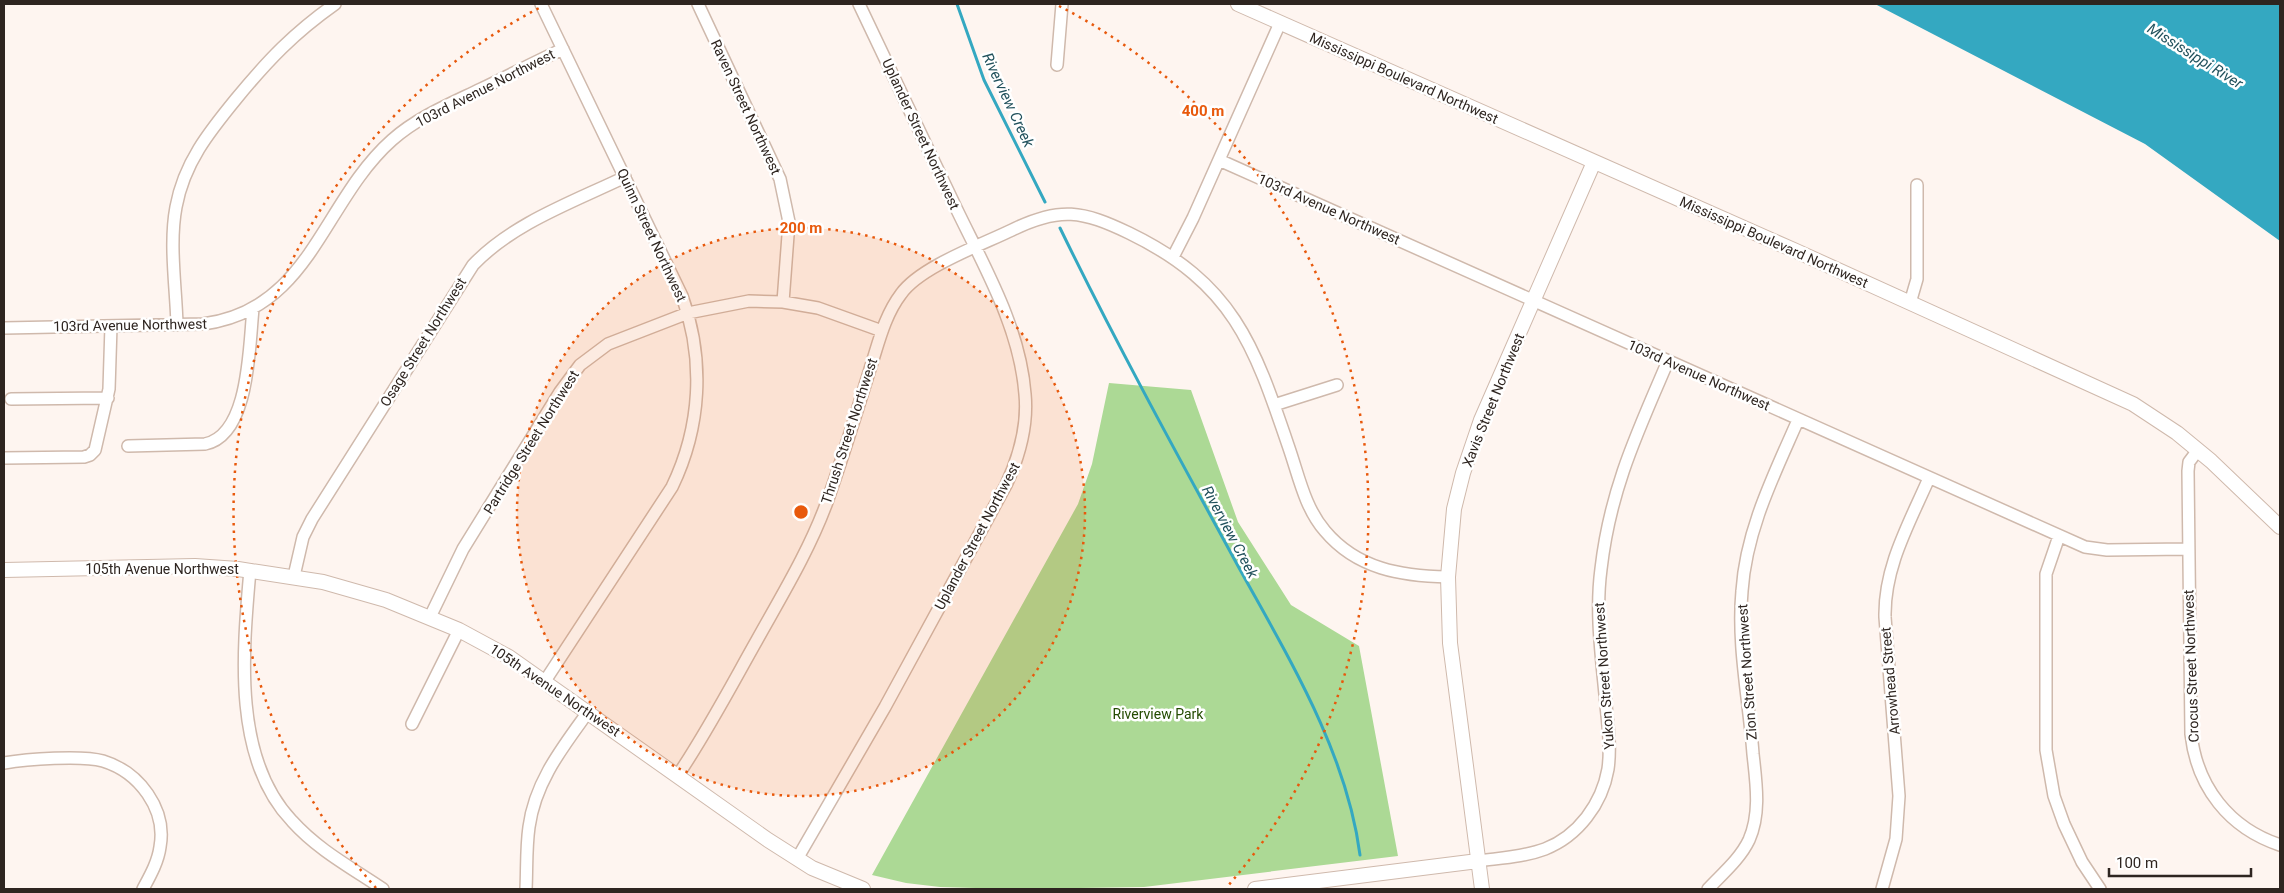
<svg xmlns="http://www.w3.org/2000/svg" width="2284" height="893" viewBox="0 0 2284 893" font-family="Roboto,sans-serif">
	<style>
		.green { fill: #acd995 }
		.water { fill: #34a8c1 }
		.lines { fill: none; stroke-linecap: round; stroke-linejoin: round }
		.stream { stroke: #34a8c1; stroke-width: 3 }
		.minor-casing { stroke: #cfb9ac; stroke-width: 14 }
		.tertiary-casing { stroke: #cfb9ac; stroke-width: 16 }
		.minor { stroke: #fff; stroke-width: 11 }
		.tertiary { stroke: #fff; stroke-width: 14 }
		.ring { fill: none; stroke: #e8590c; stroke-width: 2.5; stroke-dasharray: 2.5 5 }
		.labels { text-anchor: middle; stroke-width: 5; stroke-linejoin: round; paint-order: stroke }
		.street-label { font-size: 14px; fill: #2e2520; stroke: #fff }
		.park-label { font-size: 14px; fill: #234b00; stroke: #fff }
		.water-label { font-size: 15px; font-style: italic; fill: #21515c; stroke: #fff }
		.centre { fill: #e8590c; stroke: #fff; stroke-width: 2.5 }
		.ring-label { font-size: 15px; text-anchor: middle; font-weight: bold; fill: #e8590c; stroke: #fff; stroke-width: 5; stroke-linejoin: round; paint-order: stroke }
	</style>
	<rect width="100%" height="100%" fill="#fef5f0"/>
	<path class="green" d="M1109,383L1191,390L1238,522L1291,605L1359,646L1398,856L1144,887L1011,889L940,887L906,883L872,875L1078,504L1092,464Z"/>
	<path class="water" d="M1875,4H2280V241L2145,144Z"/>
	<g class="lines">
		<path class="stream" d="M957,4L984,80L1045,202
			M1060,228C1114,339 1173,447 1232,555C1283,649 1346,747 1360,855"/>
		<g class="minor-casing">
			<path id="minor" d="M541,4L682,296C705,360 701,427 672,487L545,681
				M698,4L780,179L789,222L783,302
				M1057,65L1062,4
				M1219,160L2085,547L2107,550L2187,549
				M1173,257L1193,218L1280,23
				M1910,303L1917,279V185
				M177,325C176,287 169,244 176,207C184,163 209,132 236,99C268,60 294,33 335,4
				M4,328L203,324C311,310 322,202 392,140C418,117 450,104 481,89C508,76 535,62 563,49
				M11,399L108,398
				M1274,405L1337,385
				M128,446L205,444C250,435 249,345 253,309
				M2198,450L2189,462L2188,471L2191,734C2197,787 2229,828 2280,845
				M4,458L84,457L90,455L95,450L109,389L111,326
				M2059,536L2046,574V750L2054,796L2064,824L2082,862L2100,889
				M250,570C243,650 232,758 292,821C318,850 352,868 383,889
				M294,576L303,537L312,519L473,265C513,223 573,202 625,177
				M430,617L463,549L560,392L580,365L608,344L688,313L749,301L783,302L818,308L882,331
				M412,724L459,630
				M4,763C27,759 82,755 103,761C139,772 167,809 160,847C158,862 150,876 143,889
				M678,775C707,732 731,686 757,640C782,595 809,551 827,502C843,457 857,411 871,366C879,341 885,315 901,294C920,267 981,245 1012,230C1060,206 1083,211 1129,233C1234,284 1254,345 1289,448C1299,477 1305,508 1325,531C1357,569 1401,576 1448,577
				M797,859L885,707L1006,485C1019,457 1028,425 1025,394C1020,328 985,268 957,210C924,141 892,72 859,4
				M1478,861C1500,858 1524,857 1545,849C1578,836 1602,804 1608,769C1611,748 1608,726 1606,705C1602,660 1595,614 1601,569C1610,490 1637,433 1668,361
				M526,889C527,869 526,848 529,827C535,782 562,748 588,712
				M1708,889C1722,874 1740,859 1749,840C1761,813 1756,782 1753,754C1749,700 1737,645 1742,591C1746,530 1774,475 1798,420
				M1882,889L1896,839L1899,796L1885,617C1884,567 1909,524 1929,478"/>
		</g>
		<g class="tertiary-casing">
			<path id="tertiary" d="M1238,4L1796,251L2133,404L2177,433L2211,461L2280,527
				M4,570L195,566L238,569L323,582L386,600L459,630L509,657L768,840L812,868L863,889
				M1255,889L1478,861
				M1482,889L1450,643L1448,577L1454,509L1463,473L1481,420L1594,162"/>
		</g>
		<use href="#minor" class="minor"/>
		<use href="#tertiary" class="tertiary"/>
	</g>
	<circle cx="801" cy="512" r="284" fill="#e8590c" fill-opacity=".12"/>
	<g class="ring">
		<circle cx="801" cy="512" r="284"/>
		<path d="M376 888A568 568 0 0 1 543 6M1059 6A568 568 0 0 1 1226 888"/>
	</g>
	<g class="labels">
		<g class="street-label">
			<text transform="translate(1404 78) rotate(24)" y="5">Mississippi Boulevard Northwest</text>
			<text transform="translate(485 88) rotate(-27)" y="5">103rd Avenue Northwest</text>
			<text transform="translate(746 107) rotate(65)" y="5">Raven Street Northwest</text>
			<text transform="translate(921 134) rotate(65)" y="5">Uplander Street Northwest</text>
			<text transform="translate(1329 209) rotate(24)" y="5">103rd Avenue Northwest</text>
			<text transform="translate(652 235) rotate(65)" y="5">Quinn Street Northwest</text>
			<text transform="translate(1774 242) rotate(24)" y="5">Mississippi Boulevard Northwest</text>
			<text transform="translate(130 325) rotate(-1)" y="5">103rd Avenue Northwest</text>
			<text transform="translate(423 342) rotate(-58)" y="5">Osage Street Northwest</text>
			<text transform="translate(1699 375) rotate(24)" y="5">103rd Avenue Northwest</text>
			<text transform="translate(1493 400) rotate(-68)" y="5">Xavis Street Northwest</text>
			<text transform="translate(849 431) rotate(-72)" y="5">Thrush Street Northwest</text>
			<text transform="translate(531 442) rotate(-58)" y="5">Partridge Street Northwest</text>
			<text transform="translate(977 536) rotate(-62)" y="5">Uplander Street Northwest</text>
			<text x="162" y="574">105th Avenue Northwest</text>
			<text transform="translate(2191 666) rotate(-92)" y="5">Crocus Street Northwest</text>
			<text transform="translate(1747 672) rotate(-94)" y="5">Zion Street Northwest</text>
			<text transform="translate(1604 676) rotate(-94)" y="5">Yukon Street Northwest</text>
			<text transform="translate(1890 681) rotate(-95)" y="5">Arrowhead Street</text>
			<text transform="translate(555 690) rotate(34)" y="5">105th Avenue Northwest</text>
		</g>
		<g class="park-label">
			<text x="1158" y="719">Riverview Park</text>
		</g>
		<g class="water-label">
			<text transform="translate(2195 56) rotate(32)" y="5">Mississippi River</text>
			<text transform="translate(1008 100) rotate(65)" y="5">Riverview Creek</text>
			<text transform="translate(1230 532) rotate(62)" y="5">Riverview Creek</text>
		</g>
	</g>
	<circle cx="801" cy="512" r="8" class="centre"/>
	<g class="ring-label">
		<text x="1203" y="116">400 m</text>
		<text x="801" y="233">200 m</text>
	</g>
	<rect width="2284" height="893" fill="none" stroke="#2e2520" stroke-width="10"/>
	<path d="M2109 868v8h142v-8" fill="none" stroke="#2e2520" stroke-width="2.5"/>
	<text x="2116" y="868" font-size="15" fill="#2e2520" stroke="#ffffff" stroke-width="4" paint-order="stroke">100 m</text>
</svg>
